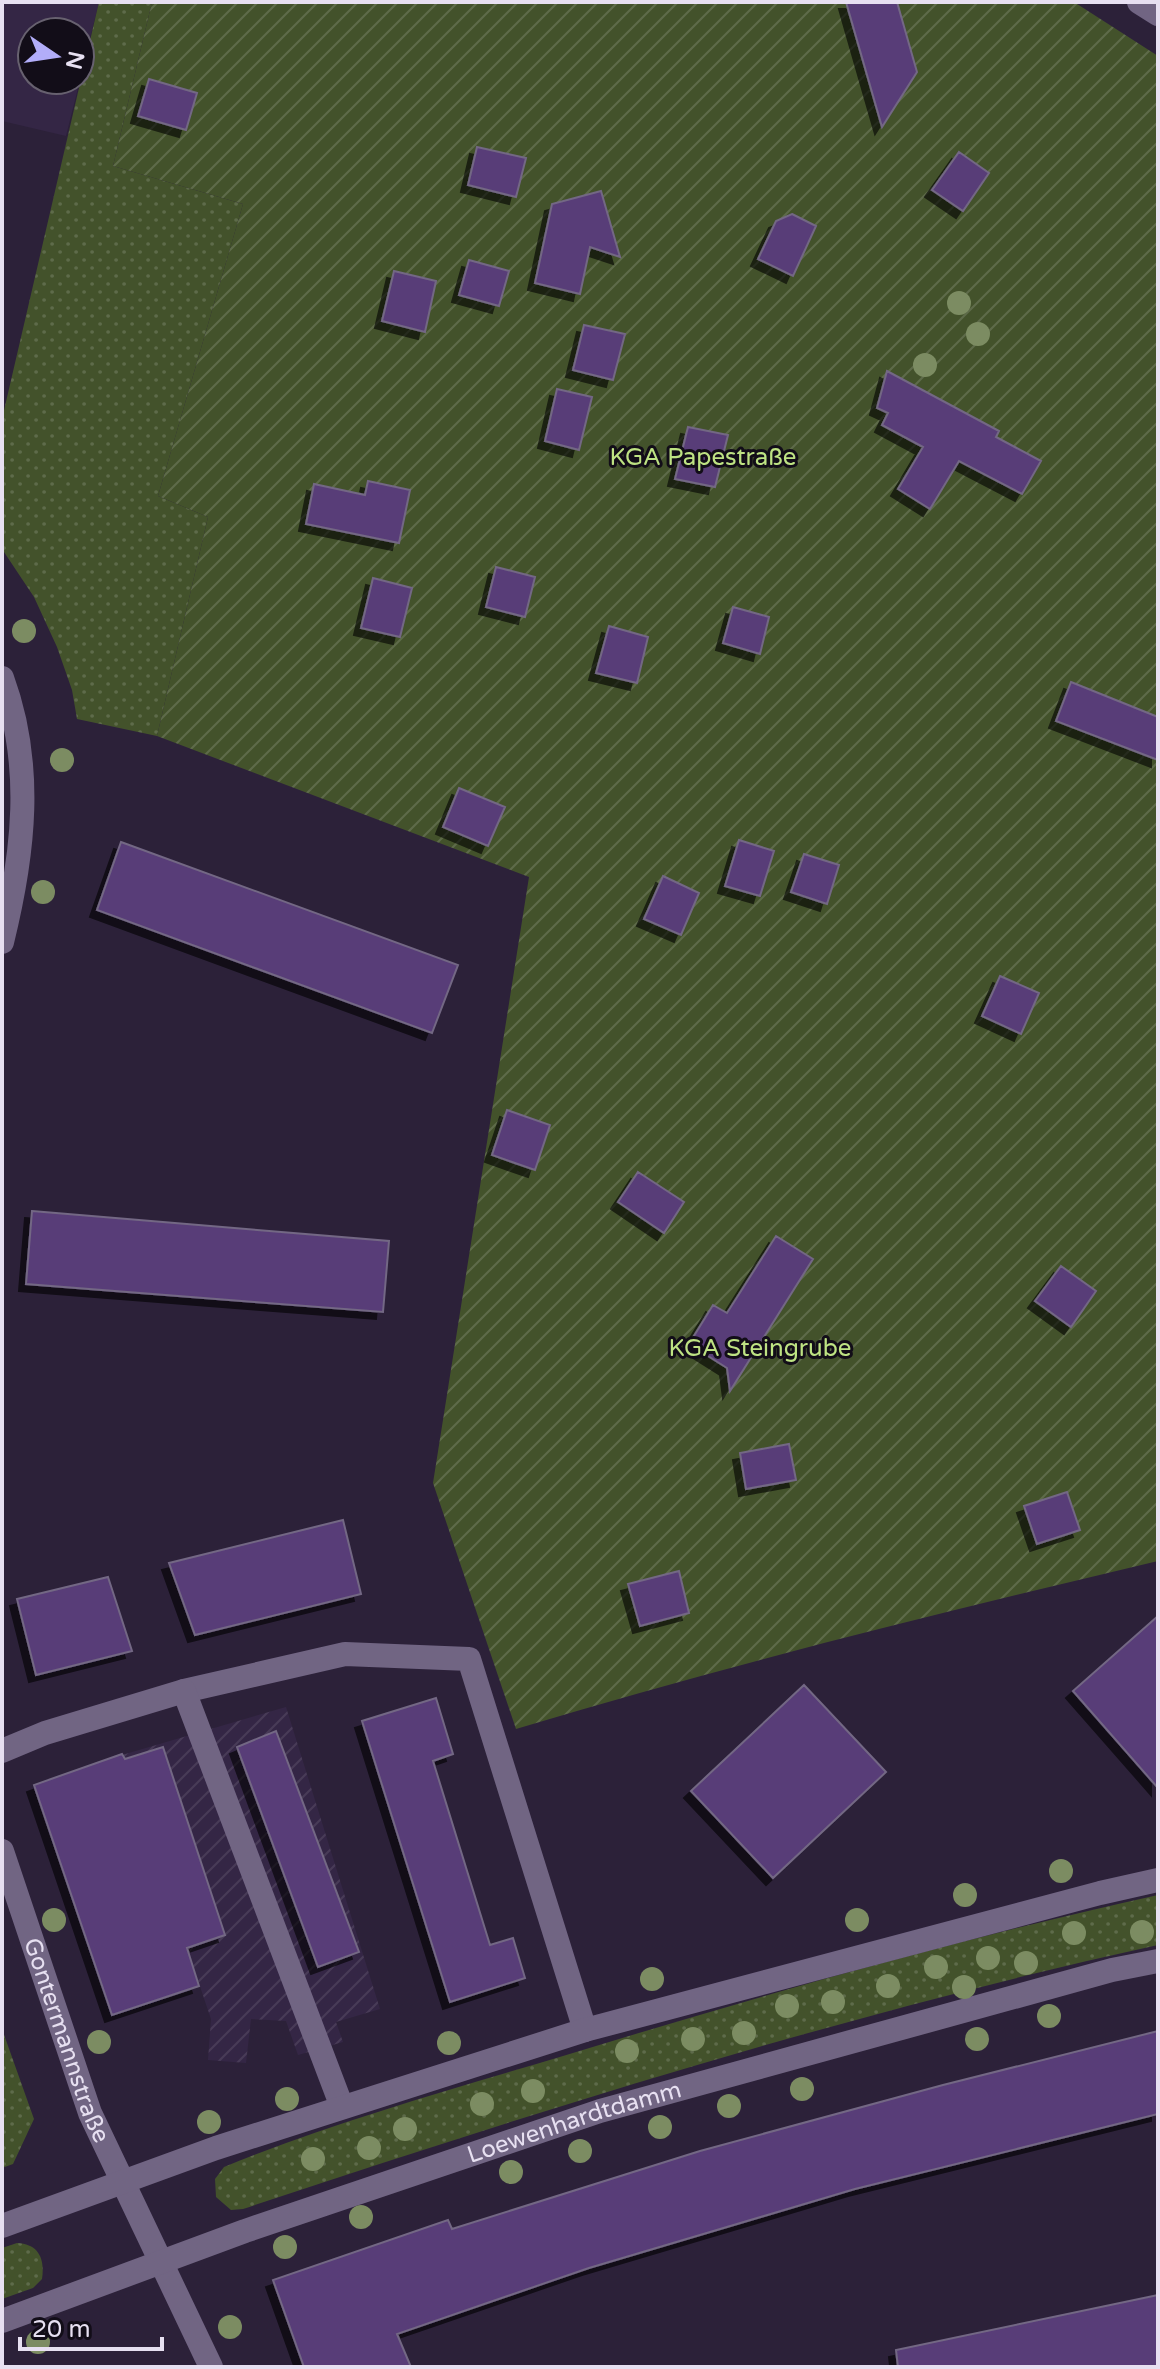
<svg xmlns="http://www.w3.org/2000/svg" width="1160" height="2369" viewBox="0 0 1160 2369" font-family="'Varela Round',sans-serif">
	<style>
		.built { fill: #342645 }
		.industrial { fill: url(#industrial-furrows) }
		.grass { fill: url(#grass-dots) }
		.garden { fill: url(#garden-furrows) }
		.building { fill: #583d78; stroke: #736784; stroke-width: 2; filter: url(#shadow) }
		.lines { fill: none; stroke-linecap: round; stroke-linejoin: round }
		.minor { stroke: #716583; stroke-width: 24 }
		.tree { fill: #7c8c62 }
		.labels { text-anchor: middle; stroke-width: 6; stroke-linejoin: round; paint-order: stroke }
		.park-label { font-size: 24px; fill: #bee383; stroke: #120d18 }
		.street-label { font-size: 24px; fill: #e7e0f1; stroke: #120d18 }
	</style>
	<defs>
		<pattern id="industrial-furrows" width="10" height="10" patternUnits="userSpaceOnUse" patternTransform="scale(2)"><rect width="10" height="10" fill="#342645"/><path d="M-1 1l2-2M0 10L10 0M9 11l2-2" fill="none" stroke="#483b57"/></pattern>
		<pattern id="grass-dots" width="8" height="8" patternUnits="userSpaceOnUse" patternTransform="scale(2)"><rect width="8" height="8" fill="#43522b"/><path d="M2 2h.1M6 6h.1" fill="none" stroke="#5e6b4a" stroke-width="1.8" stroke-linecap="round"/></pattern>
		<pattern id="garden-furrows" width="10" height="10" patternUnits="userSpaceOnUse" patternTransform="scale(2)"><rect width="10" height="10" fill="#43522b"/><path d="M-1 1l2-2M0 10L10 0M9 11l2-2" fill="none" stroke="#5e6b4a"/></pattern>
		<filter id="shadow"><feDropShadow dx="-7" dy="7" stdDeviation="0" flood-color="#0009"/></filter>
	</defs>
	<rect width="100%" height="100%" fill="#2c2139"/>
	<path class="built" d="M2,2H99L80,79V32H32V80H80L66,136L2,121Z"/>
	<path class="industrial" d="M286,1707L380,2009L336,2022L343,2042L298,2055L286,2021L251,2019L246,2063L208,2060L211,2019L122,1755Z"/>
	<path class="grass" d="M99,2H152L113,166L243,204L158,496L208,517L157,736L77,719L72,690L57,647L34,597L2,549V419Z
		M1158,1895V1945C848,2013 544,2109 243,2209L231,2210L216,2197L215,2179L224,2167C334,2122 449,2090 563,2056C759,1996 958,1939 1158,1895Z
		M2,2029L34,2119L13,2164L2,2168Z
		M17,2243C39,2244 45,2259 42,2279L33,2288L2,2299V2248Z"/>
	<path class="garden" d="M152,2H1074L1158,56V1561C943,1612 728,1665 516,1729L433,1483L529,877L157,736L208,517L158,496L243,204L113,166Z"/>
	<path class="building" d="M846,2H897L917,72L882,127Z
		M149,79L197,93L186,130L138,116Z
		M477,147L526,158L516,197L468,185Z
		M959,152L989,173L963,211L932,190Z
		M601,191L620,257L590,247L580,294L535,283L552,204Z
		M792,214L816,226L793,276L758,259L776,221Z
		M469,260L509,271L499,306L459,295Z
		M394,271L436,281L425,332L382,321Z
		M584,325L625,334L613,380L573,370Z
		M887,371L999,431L996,437L1041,461L1022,494L959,461L930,509L898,489L923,447L882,425L888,413L877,408Z
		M557,389L592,397L579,450L545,441Z
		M688,427L728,435L715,487L675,479Z
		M368,481L410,490L399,543L306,524L314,484L365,495Z
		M496,567L535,577L525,617L486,607Z
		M373,578L412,588L400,637L361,628Z
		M733,607L769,617L760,654L723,643Z
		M609,626L648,637L637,683L596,673Z
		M1071,682L1158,717V760L1056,721Z
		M459,788L505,807L488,846L443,827Z
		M739,840L774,851L760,896L725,886Z
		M121,842L458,965L432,1033L97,910Z
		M804,854L839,865L827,904L791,892Z
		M663,876L699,893L681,935L644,919Z
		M1000,976L1039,993L1021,1034L982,1016Z
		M507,1110L550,1125L535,1170L492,1155Z
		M638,1172L684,1202L664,1233L618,1202Z
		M32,1211L389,1241L383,1312L26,1284Z
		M776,1236L813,1259L730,1391L727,1368L689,1344L713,1305L727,1313Z
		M1061,1266L1096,1291L1071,1327L1035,1301Z
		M789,1444L796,1480L746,1489L740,1453Z
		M1067,1492L1080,1530L1037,1544L1024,1506Z
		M343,1520L361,1594L195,1635L169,1563Z
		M679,1571L689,1613L640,1626L628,1584Z
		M108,1577L132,1651L36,1675L17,1599Z
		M1158,1616V1788L1073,1691Z
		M804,1685L886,1772L773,1878L691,1791Z
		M436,1698L453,1754L433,1761L490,1945L513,1938L525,1978L450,2002L362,1721Z
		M276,1731L359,1952L318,1967L237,1747Z
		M163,1747L225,1935L187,1948L199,1986L112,2015L34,1785L122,1754L125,1759Z
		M1158,2031V2114L855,2189L589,2268L397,2334L411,2367H304L273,2280L448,2220L452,2229L700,2151L943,2085Z
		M1158,2295V2367H898L896,2350Z"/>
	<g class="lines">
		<g class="minor">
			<path d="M1139,2L1158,14"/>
			<path d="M2,678C34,765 24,853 2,942"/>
			<path d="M184,1691L345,1654L469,1659L585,2030"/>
			<path d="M2,1751L45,1733L184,1691L342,2107"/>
			<path id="s1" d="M2,1851L90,2113L211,2367"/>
			<path d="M2,2226L216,2148L585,2030L1100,1893L1158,1880"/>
			<path id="s2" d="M2,2321L245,2231L600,2111L1112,1970L1158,1961"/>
		</g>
	</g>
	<g class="tree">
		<circle cx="959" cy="303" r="12"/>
		<circle cx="978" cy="334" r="12"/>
		<circle cx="925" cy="365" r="12"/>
		<circle cx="24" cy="631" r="12"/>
		<circle cx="62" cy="760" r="12"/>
		<circle cx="43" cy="892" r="12"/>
		<circle cx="1061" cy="1871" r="12"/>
		<circle cx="965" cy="1895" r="12"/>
		<circle cx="54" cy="1920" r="12"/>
		<circle cx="857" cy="1920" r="12"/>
		<circle cx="1142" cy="1932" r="12"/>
		<circle cx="1074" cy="1933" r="12"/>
		<circle cx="988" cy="1958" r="12"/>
		<circle cx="1026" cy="1963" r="12"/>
		<circle cx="936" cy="1967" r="12"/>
		<circle cx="652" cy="1979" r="12"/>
		<circle cx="888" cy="1986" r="12"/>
		<circle cx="964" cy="1987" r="12"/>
		<circle cx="833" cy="2002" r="12"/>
		<circle cx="787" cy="2006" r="12"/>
		<circle cx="1049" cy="2016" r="12"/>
		<circle cx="744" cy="2033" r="12"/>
		<circle cx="693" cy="2039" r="12"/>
		<circle cx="977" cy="2039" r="12"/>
		<circle cx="99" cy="2042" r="12"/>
		<circle cx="449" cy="2043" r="12"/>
		<circle cx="627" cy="2051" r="12"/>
		<circle cx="802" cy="2089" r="12"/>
		<circle cx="533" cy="2091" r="12"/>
		<circle cx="287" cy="2099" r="12"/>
		<circle cx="482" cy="2104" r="12"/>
		<circle cx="729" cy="2106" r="12"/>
		<circle cx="209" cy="2122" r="12"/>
		<circle cx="660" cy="2127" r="12"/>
		<circle cx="405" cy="2129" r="12"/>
		<circle cx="369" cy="2148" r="12"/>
		<circle cx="580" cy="2151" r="12"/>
		<circle cx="313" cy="2159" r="12"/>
		<circle cx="511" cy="2172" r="12"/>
		<circle cx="361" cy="2217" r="12"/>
		<circle cx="285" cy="2247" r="12"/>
		<circle cx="230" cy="2327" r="12"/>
		<circle cx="38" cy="2342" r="12"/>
	</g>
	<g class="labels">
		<g class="park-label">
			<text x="703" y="465">KGA Papestraße</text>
			<text x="760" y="1356">KGA Steingrube</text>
		</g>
		<g class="street-label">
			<text dy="8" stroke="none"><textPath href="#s1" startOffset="200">Gontermannstraße</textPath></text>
			<text dy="8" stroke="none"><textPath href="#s2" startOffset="606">Loewenhardtdamm</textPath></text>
		</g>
	</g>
	<rect width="1160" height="2369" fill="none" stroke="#e7e0f1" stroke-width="8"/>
	<g transform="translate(56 56) rotate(103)"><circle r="38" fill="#120d18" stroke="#67616f" stroke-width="2"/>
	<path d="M0-6L14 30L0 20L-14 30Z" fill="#b2adf9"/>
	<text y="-12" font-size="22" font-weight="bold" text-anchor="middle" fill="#e7e0f1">N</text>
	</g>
	<path d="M20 2337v12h142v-12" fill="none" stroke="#e7e0f1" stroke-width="4"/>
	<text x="32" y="2337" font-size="24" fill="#e7e0f1" stroke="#120d18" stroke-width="6" paint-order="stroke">20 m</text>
</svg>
